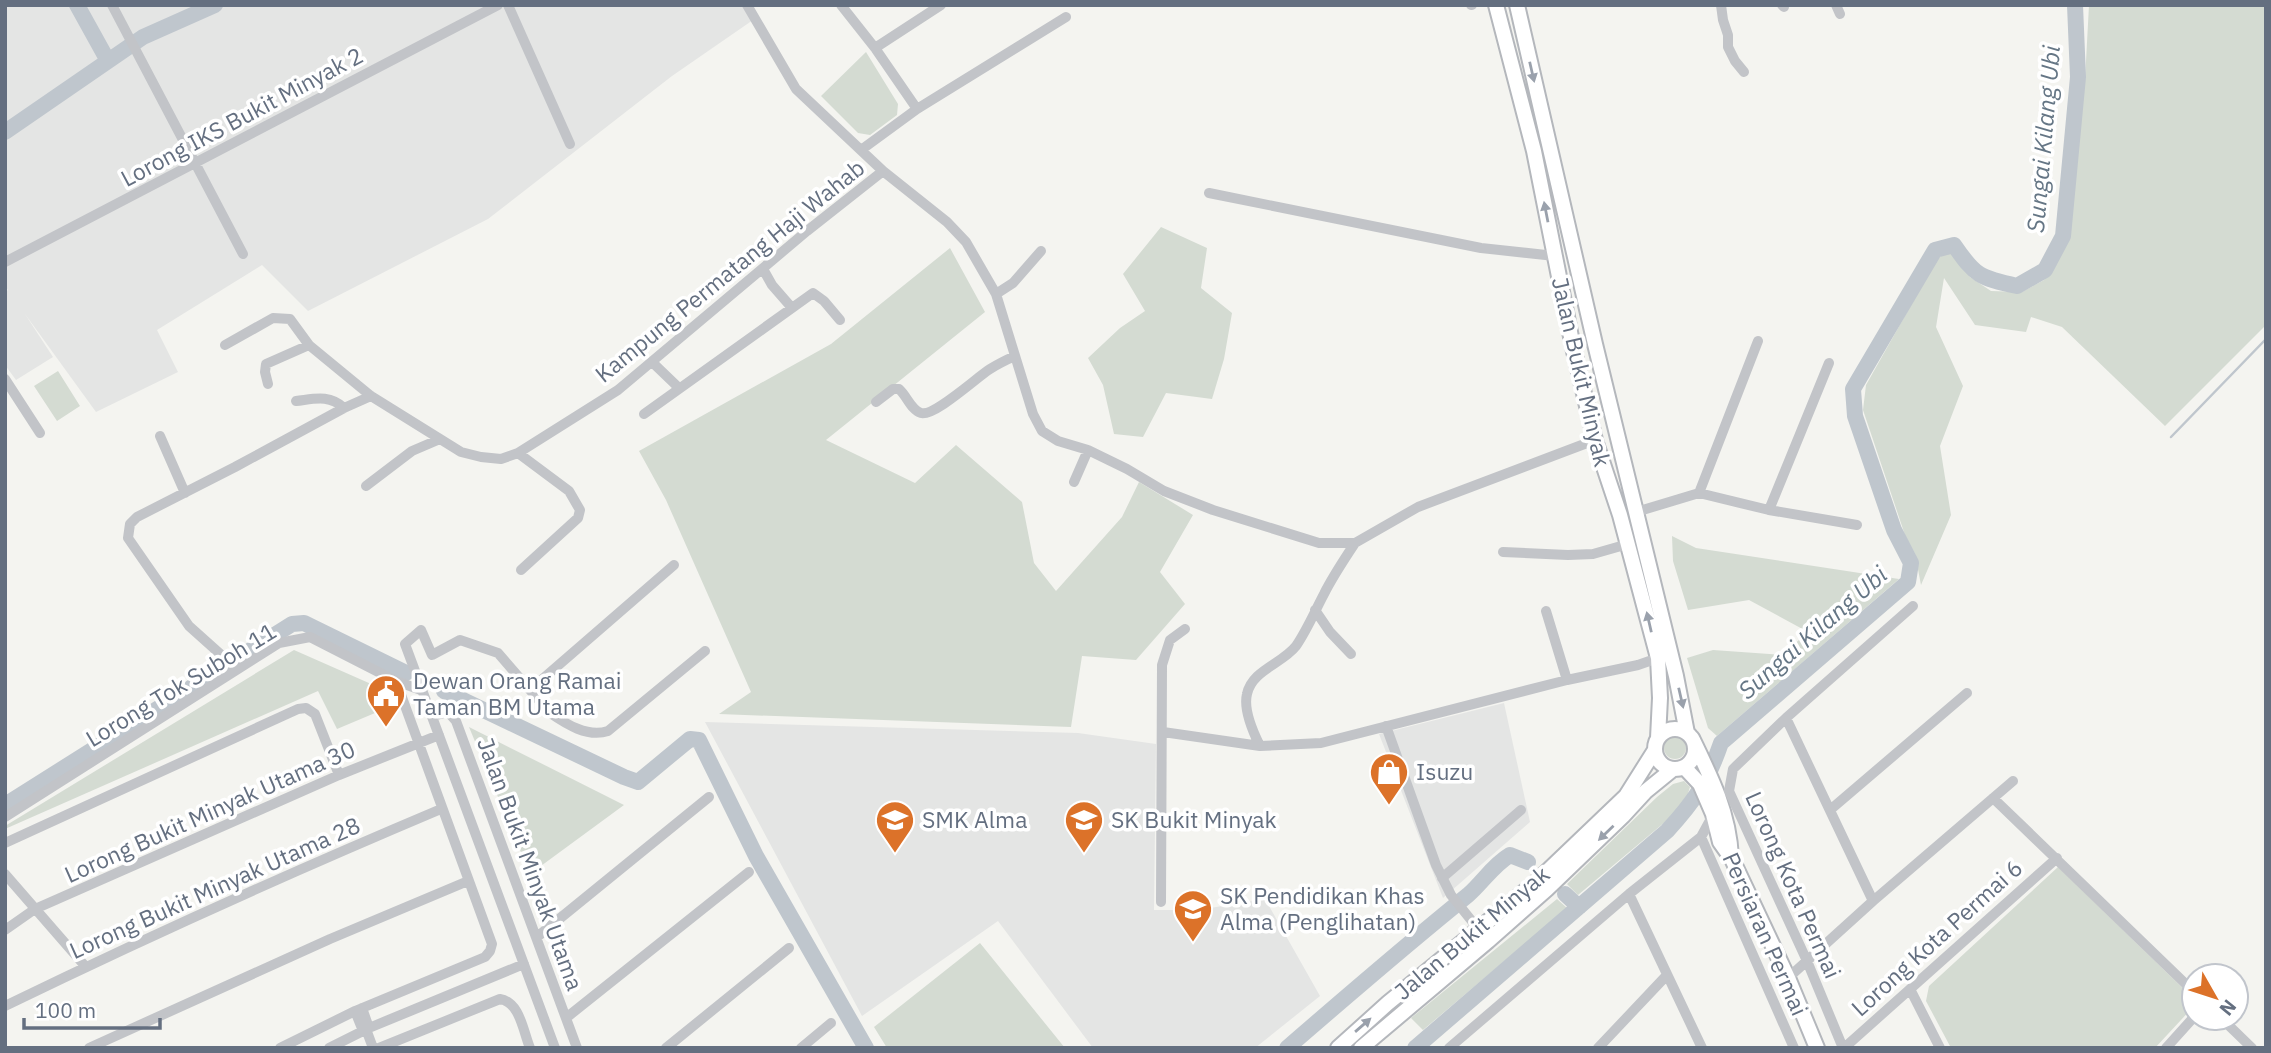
<svg xmlns="http://www.w3.org/2000/svg" width="2271" height="1053" viewBox="0 0 2271 1053" font-family="'IBM Plex Sans',sans-serif">
	<style>
		.built { fill: #e4e5e4 }
		.green { fill: #d4dbd2 }
		.lines { fill: none; stroke-linecap: round; stroke-linejoin: round }
		.stream { stroke: #bfc6cd; stroke-width: 2.5 }
		.river { stroke: #bfc6cd; stroke-width: 16 }
		.secondary-casing { stroke: #b4b7bc; stroke-width: 18 }
		.street { stroke: #c2c4c8; stroke-width: 10 }
		.secondary { stroke: #fff; stroke-width: 14 }
		.oneway { fill: #9aa1ac }
		.labels { text-anchor: middle; stroke-width: 7; stroke-linejoin: round; paint-order: stroke }
		.street-label { font-size: 23px; fill: #646f80; stroke: #fff }
		.poi-label { font-size: 23px; fill: #646f80; stroke: #fff; text-anchor: start }
		.water-label { font-size: 24px; font-style: italic; fill: #657685; stroke: #fff }
	</style>
	<rect width="100%" height="100%" fill="#f4f4f0"/>
	<path class="built" d="M5,5H743L753,20L672,76L488,219L308,311L262,265L157,330L178,372L96,412L25,314L53,357L16,380L5,365V292L8,290L5,286Z
		M1504,703L1530,822L1443,898L1379,734Z
		M705,722L1078,733L1156,744L1154,910H1198L1265,899L1320,996L1255,1048H1093L998,921L862,1016Z"/>
	<path class="green" d="M2089,5H2266V325L2165,426L2062,327L2031,317L2026,332L1975,325L1944,278L1936,327L1963,386L1940,446L1951,515L1921,585L1915,554L1905,535L1863,410L1866,385L1937,259L1946,253L1953,254L1970,277L1991,291L2022,292L2044,280L2058,257L2070,222L2069,192L2073,144L2085,80Z
		M866,52L898,104L897,115L870,135L858,133L821,96Z
		M1161,227L1207,248L1201,288L1232,313L1224,359L1212,399L1166,393L1143,437L1114,434L1103,385L1088,358L1120,328L1145,311L1123,274Z
		M950,248L985,312L826,440L915,483L956,445L1022,502L1034,563L1056,591L1122,517L1139,482L1193,515L1160,572L1185,604L1136,660L1082,656L1071,727L719,714L751,692L666,500L639,451L831,344Z
		M58,371L80,406L57,421L34,386Z
		M1672,536L1696,548L1899,579L1717,736L1708,728L1687,658L1713,650L1782,655L1808,632L1749,600L1688,610L1673,561Z
		M294,650L387,691L368,695L375,713L337,729L318,691L5,829V826Z
		M469,727L624,805L530,874Z
		M1664 748a11 11 0 1 1 22 0a11 11 0 1 1-22 0Z
		M1684,781L1690,787L1684,806L1578,895L1567,884L1657,797L1673,784Z
		M2058,867L2194,999V1006L2155,1048H1951L1926,1001L1929,986Z
		M1557,899L1567,908L1423,1030L1411,1018Z
		M980,943L1065,1048H887L874,1027Z"/>
	<g class="lines">
		<path class="stream" d="M2171,437L2266,339"/>
		<path class="river" d="M77,5L108,61
			M5,132L143,37L215,5
			M444,691L624,777L638,782L690,739L699,740L756,856L866,1048
			M5,805L292,624L304,623L406,673
			M1565,894L1579,907
			M1287,1048C1347,996 1406,945 1468,895C1483,882 1493,865 1510,855L1528,862
			M1415,1048L1667,831C1694,802 1708,781 1721,743L1908,582L1911,563L1894,530L1855,416L1853,389L1935,250L1954,245C1975,276 1980,278 2017,286L2045,270L2063,236L2078,77L2075,5"/>
		<g class="secondary-casing">
			<path id="secondary" d="M1496,5L1534,151L1573,347L1595,440L1620,515L1658,658L1660,698L1658,738
				M1517,5L1595,344L1676,676L1687,733
				M1655 749a20 20 0 1 1 40 0a20 20 0 1 1-40 0Z
				M1692,738C1711,777 1729,813 1731,857
				M1684,767L1700,784L1713,814L1720,842L1732,859L1788,978L1817,1048
				M1338,1048L1388,1003L1535,883L1626,796L1655,750
				M1361,1048L1488,941L1547,889L1623,816L1646,791L1673,769"/>
		</g>
		<path class="street" d="M112,5L243,254
			M508,5L570,144
			M747,5L796,89L883,171L947,222L966,242L996,294L1033,414L1042,431L1058,441L1088,450L1127,469L1164,491L1213,510L1319,543H1355L1418,507L1595,440
			M841,5L875,48L917,109
			M1471,5H1472
			M1721,5L1723,20L1728,35V47L1735,61L1744,72
			M1782,5L1784,7
			M1836,5L1840,14
			M875,48L941,5
			M861,150L917,109L1066,17
			M1209,193L1481,248L1555,256
			M5,262L498,5
			M763,269L772,285L792,308
			M996,294L1013,283L1041,251
			M225,345L273,318L290,319L309,345L371,396L461,452L481,457L501,459L518,453L569,491L580,510L578,518L521,570
			M653,363L679,388
			M5,379L40,433
			M268,384L265,372L266,364L309,345
			M296,401C314,399 329,394 344,408
			M876,402L893,389H899C907,396 911,410 921,413C934,417 977,377 990,369C998,364 1006,360 1015,356
			M644,414L813,293L824,301L840,320
			M160,436L185,493
			M518,453L618,390L807,231L883,171
			M1074,482L1088,450
			M366,486L412,451L440,439
			M1699,493L1758,341
			M1769,510L1829,363
			M1636,512L1699,493L1769,510L1857,525
			M1503,552L1568,555L1593,554L1628,544
			M1315,610L1330,632L1351,654
			M1546,611L1567,680
			M237,669L189,626L128,538L130,524L137,517L235,467L344,408L371,396
			M531,689L674,565
			M433,716L448,712L456,721L577,1048
			M1786,718L1873,901
			M1386,726L1436,865L1451,895L1479,930
			M1163,732L1260,746L1321,743L1567,680L1638,665L1658,658
			M1260,746C1253,732 1243,710 1247,694C1252,670 1282,664 1296,646C1307,630 1315,611 1324,594C1333,576 1344,560 1355,543
			M1993,798L2194,992
			M1830,810L1967,693
			M5,817L279,643L310,637L396,681L421,690
			M1701,837L1794,1048
			M5,843L298,709L306,708L315,714L339,775
			M5,874L85,966
			M1442,878L1521,810
			M1629,894L1702,1048
			M1161,902L1162,665L1170,640L1185,629
			M5,930L35,909L339,775L439,735
			M537,937L709,797
			M1788,978L1873,901L2013,781
			M1910,989L1940,1048
			M5,1006C149,936 294,871 441,809
			M362,1008L369,1028
			M355,1011L363,1031
			M566,1018L749,872
			M2221,1018L2252,1048
			M366,1029L373,1048
			M89,1048L330,939L468,881
			M280,1048L355,1011L485,957L490,951L492,944L396,681
			M329,1048L369,1028L524,964
			M379,1048L500,999C520,1002 523,1031 530,1048
			M555,1048L405,644L421,630L432,655L460,640L498,653L550,713C566,724 588,738 608,731L705,651
			M666,1048L789,948
			M801,1048L831,1023
			M1449,1048L1629,894L1701,837L1713,815
			M1598,1048L1667,975
			M1843,1048L1807,961L1729,791L1733,769L1786,718L1913,606
			M1844,1048L2057,858
			M2166,1048L2194,1017"/>
		<use href="#secondary" class="secondary"/>
	</g>
	<defs><path id="oneway-solid" d="M-6-.8H1V-3.2L6.5 0L1 3.2V.8H-6Z" transform="scale(1.75)"/></defs>
	<g class="oneway">
		<use href="#oneway-solid" transform="translate(1532 72) rotate(77)"/>
		<use href="#oneway-solid" transform="translate(1546 212) rotate(-101)"/>
		<use href="#oneway-solid" transform="translate(1649 622) rotate(-103)"/>
		<use href="#oneway-solid" transform="translate(1681 698) rotate(77)"/>
		<use href="#oneway-solid" transform="translate(1606 833) rotate(136)"/>
		<use href="#oneway-solid" transform="translate(1363 1025) rotate(-41)"/>
	</g>
	<defs>
		<g id="civic-pin" transform="scale(2.0125)"><path d="M0 17L-7.5 6A9.5 9.5 0 1 1 7.5 6Z" fill="#dc7229" stroke="#fff"/><path d="M-.6-6.5H3V-4.5H.6V-3L4-1V1h2V6H-6V1h2V-1L-.6-3ZM-1.2 2.5V6h2.4V2.5Z" fill="#fff"/></g>
		<g id="shop-pin" transform="scale(2.0125)"><path d="M0 17L-7.5 6A9.5 9.5 0 1 1 7.5 6Z" fill="#dc7229" stroke="#fff"/><path d="M-5-2.5h2.3a2.7 3.5 0 0 1 5.4 0H5L5.5 6h-11ZM-1.5-2.5h3a1.5 2.3 0 0 0-3 0Z" fill="#fff"/></g>
		<g id="school-pin" transform="scale(2.0125)"><path d="M0 17L-7.5 6A9.5 9.5 0 1 1 7.5 6Z" fill="#dc7229" stroke="#fff"/><path d="M0-5L7-2L0 1L-7-2ZM-4 1L0 2.5L4 1V4Q0 6-4 4Z" fill="#fff"/></g>
	</defs>
	<g fill-rule="evenodd">
		<use href="#civic-pin" x="386" y="694"/>
		<use href="#shop-pin" x="1389" y="772"/>
		<use href="#school-pin" x="895" y="820"/>
		<use href="#school-pin" x="1084" y="820"/>
		<use href="#school-pin" x="1193" y="909"/>
	</g>
	<g class="labels">
		<g class="street-label">
			<text transform="translate(242 117) rotate(-28)" y="8">Lorong IKS Bukit Minyak 2</text>
			<text transform="translate(730 271) rotate(-39)" y="8">Kampung Permatang Haji Wahab</text>
			<text transform="translate(1581 372) rotate(77)" y="8">Jalan Bukit Minyak</text>
			<text transform="translate(181 685) rotate(-31)" y="8">Lorong Tok Suboh 11</text>
			<text transform="translate(210 812) rotate(-24)" y="8">Lorong Bukit Minyak Utama 30</text>
			<text transform="translate(530 864) rotate(70)" y="8">Jalan Bukit Minyak Utama</text>
			<text transform="translate(1793 885) rotate(66)" y="8">Lorong Kota Permai</text>
			<text transform="translate(215 888) rotate(-24)" y="8">Lorong Bukit Minyak Utama 28</text>
			<text transform="translate(1472 933) rotate(-40)" y="8">Jalan Bukit Minyak</text>
			<text transform="translate(1765 934) rotate(66)" y="8">Persiaran Permai</text>
			<text transform="translate(1937 938) rotate(-42)" y="8">Lorong Kota Permai 6</text>
		</g>
		<g class="poi-label">
			<text x="413" y="689">Dewan Orang Ramai<tspan x="413" dy="26">Taman BM Utama</tspan></text>
			<text x="1416" y="780">Isuzu</text>
			<text x="922" y="828">SMK Alma</text>
			<text x="1111" y="828">SK Bukit Minyak</text>
			<text x="1220" y="904">SK Pendidikan Khas<tspan x="1220" dy="26">Alma (Penglihatan)</tspan></text>
		</g>
		<g class="water-label">
			<text transform="translate(2044 139) rotate(-85)" y="8">Sungai Kilang Ubi</text>
			<text transform="translate(1813 633) rotate(-41)" y="8">Sungai Kilang Ubi</text>
		</g>
	</g>
	<rect width="2271" height="1053" fill="none" stroke="#646f80" stroke-width="14"/>
	<g transform="translate(2215 997) rotate(129)"><circle r="33" fill="#ffffff" stroke="#c1c5cc" stroke-width="2"/>
	<path d="M0-5L12 26L0 18L-12 26Z" fill="#dc7229"/>
	<text y="-10" font-size="19" font-weight="bold" text-anchor="middle" fill="#646f80">N</text>
	</g>
	<path d="M24 1018v10h136v-10" fill="none" stroke="#646f80" stroke-width="3.5"/>
	<text x="35" y="1018" font-size="21" fill="#646f80" stroke="#ffffff" stroke-width="5" paint-order="stroke">100 m</text>
</svg>
